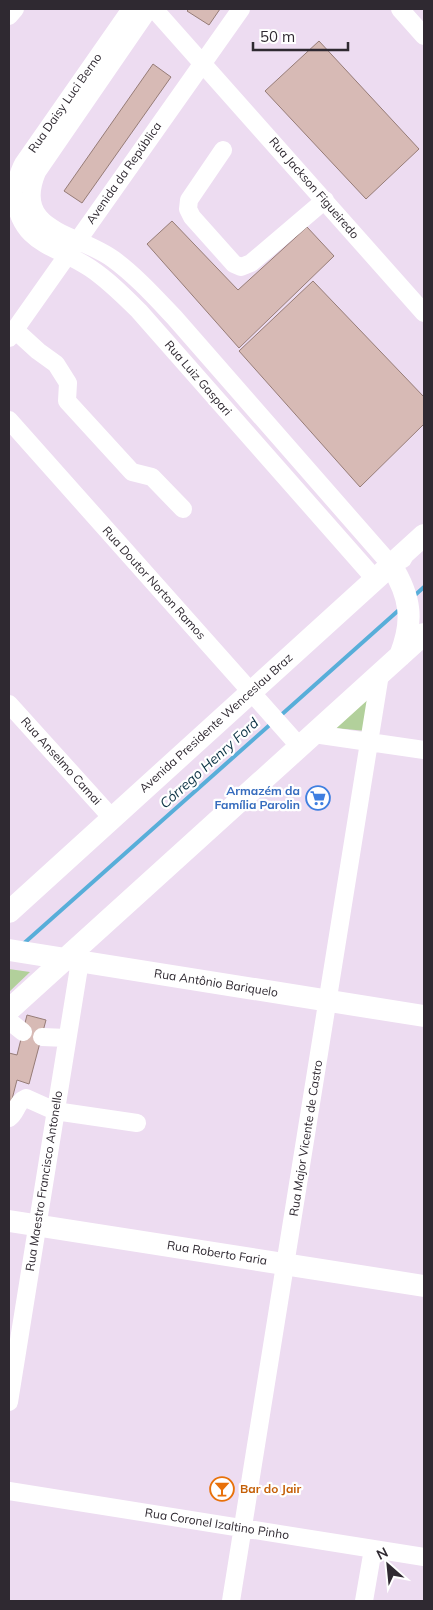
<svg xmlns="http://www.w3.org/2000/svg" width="433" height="1610" viewBox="0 0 433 1610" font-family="Mulish,sans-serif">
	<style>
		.green { fill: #b2d09b }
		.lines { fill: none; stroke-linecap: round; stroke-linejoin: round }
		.stream { stroke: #58aed9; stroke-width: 4 }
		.building { fill: #d7bab5; stroke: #967c77 }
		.minor { stroke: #fff; stroke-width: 18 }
		.major { stroke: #fff; stroke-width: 22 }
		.labels { text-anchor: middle; stroke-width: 4.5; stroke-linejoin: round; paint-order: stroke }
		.street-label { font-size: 12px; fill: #2f2931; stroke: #fff }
		.shop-label { font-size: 12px; font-weight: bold; fill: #366cbe; stroke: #fff; text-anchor: end }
		.food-label { font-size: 12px; font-weight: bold; fill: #c56008; stroke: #fff; text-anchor: start }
		.water-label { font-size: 14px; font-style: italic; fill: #0b3244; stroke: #fff }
	</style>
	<rect width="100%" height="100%" fill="#eddcf1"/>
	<path class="green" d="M369,698L366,731L335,728Z
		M9,969L30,972L9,992Z"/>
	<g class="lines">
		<path class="stream" d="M414,596L424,587
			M280,716L400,609
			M22,945L273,722"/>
	</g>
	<path class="building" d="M189,9H220L209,25L187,11Z
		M319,41L419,149L366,199L265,91Z
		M153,64L171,77L82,203L64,191Z
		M172,221L238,290L307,227L334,256L239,348L147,244Z
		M313,281L424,397V424L360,487L239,351Z
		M27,1015L46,1020L29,1084L17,1080L10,1107L9,1053L17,1055Z"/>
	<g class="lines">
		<path class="minor" d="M149,9L37,172C12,232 78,233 113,259C135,275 155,297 174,317L391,565L403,559
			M154,9L424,313
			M400,9L424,36
			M9,16L15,9
			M223,150L189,200L188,209L192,217L234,264L241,267L251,263L325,200
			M14,195C21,246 54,244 90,268C108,280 124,296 139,311L375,579
			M9,202C16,191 16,176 23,164L131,9
			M15,330L38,351L56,364L68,383L67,401L132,472L152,477L183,509
			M9,338L241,9
			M9,420L300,747
			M9,704L112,818
			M314,734L424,750
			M9,1021L23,1032
			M42,1037L67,1038
			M9,1118C17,1113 16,1102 26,1098L55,1111L137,1123
			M9,1402L80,961
			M9,1491L424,1557
			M231,1601L380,674
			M364,1601L373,1549"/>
		<path class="major" d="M391,565C411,597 414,621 400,656
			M9,912L424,535
			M9,950L424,1016
			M9,1010L424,634
			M9,1221L424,1286"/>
	</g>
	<defs>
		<g id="supermarket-ring" transform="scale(1.25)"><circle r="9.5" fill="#fff" stroke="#3f7fe0" stroke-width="1.5"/><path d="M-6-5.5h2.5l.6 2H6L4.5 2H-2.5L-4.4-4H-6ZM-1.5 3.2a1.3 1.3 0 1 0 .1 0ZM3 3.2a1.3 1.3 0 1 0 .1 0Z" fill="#3f7fe0"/></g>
		<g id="bar-ring" transform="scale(1.25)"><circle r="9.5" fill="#fff" stroke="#e8710a" stroke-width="1.5"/><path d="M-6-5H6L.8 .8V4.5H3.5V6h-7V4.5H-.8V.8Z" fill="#e8710a"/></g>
	</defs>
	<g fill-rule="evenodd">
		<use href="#supermarket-ring" x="318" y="798"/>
		<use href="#bar-ring" x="222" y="1489"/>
	</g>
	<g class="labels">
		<g class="street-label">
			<text transform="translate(65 103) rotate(-55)" y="4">Rua Daisy Luci Berno</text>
			<text transform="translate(124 173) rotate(-55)" y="4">Avenida da República</text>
			<text transform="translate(314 188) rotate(49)" y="4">Rua Jackson Figueiredo</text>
			<text transform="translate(198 378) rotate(49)" y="4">Rua Luiz Gaspari</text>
			<text transform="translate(154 583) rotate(48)" y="4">Rua Doutor Norton Ramos</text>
			<text transform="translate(216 723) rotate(-42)" y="4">Avenida Presidente Wenceslau Braz</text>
			<text transform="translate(61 761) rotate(48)" y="4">Rua Anselmo Camai</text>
			<text transform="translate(216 983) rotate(9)" y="4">Rua Antônio Bariquelo</text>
			<text transform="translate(306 1138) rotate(-81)" y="4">Rua Major Vicente de Castro</text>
			<text transform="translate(44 1181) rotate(-81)" y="4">Rua Maestro Francisco Antonello</text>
			<text transform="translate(217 1253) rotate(9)" y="4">Rua Roberto Faria</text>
			<text transform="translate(217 1524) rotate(9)" y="4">Rua Coronel Izaltino Pinho</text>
		</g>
		<g class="shop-label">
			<text x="300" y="795">Armazém da<tspan x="300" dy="14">Família Parolin</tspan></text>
		</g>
		<g class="food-label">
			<text x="240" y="1493">Bar do Jair</text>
		</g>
		<g class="water-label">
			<text transform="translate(209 763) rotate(-42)" y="5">Córrego Henry Ford</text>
		</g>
	</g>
	<rect width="433" height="1610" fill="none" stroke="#2f2931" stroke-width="20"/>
	<g transform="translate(388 1565) rotate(333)" stroke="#ffffff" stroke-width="4" paint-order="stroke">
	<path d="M0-4L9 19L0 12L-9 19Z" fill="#2f2931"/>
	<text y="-8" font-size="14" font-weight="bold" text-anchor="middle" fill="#2f2931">N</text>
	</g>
	<path d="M253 42v8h95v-8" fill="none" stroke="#2f2931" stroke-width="2.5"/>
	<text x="260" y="42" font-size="15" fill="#2f2931" stroke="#ffffff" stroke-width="4" paint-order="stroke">50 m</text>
</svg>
